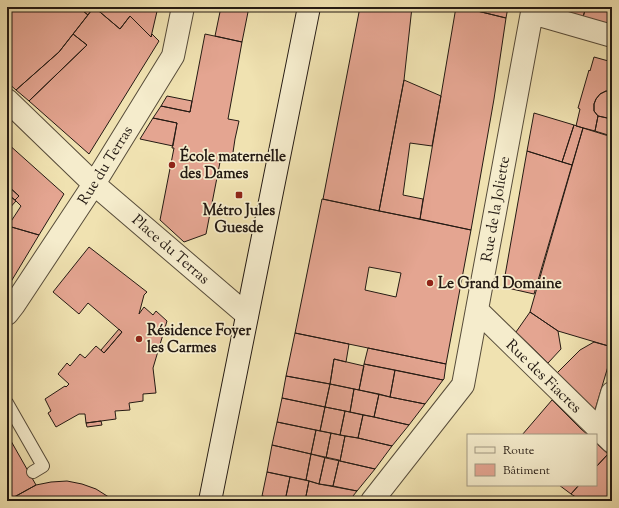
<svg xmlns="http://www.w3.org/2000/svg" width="619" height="508" viewBox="0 0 619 508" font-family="'Sorts Mill Goudy',serif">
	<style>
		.building { fill: #e4a591; stroke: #241a13; fill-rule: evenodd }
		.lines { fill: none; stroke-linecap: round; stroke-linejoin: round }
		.lane-casing { stroke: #574c3a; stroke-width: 14 }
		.street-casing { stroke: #574c3a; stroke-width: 24 }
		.secondary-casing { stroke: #241a13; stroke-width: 24 }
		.lane { stroke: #f5eccc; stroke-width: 12 }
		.street { stroke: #f5eccc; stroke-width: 22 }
		.secondary { stroke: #f5eccc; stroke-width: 22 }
		.poi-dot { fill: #8f2418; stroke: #f5eccc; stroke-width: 1.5 }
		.labels { text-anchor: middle; stroke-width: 3.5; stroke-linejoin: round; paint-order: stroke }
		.poi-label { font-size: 15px; font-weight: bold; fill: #241a13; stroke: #f5eccc; text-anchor: start }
		.street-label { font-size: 15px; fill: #241a13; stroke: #f5eccc }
	</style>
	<rect width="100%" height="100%" fill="#f0e2b1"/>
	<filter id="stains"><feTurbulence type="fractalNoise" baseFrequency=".005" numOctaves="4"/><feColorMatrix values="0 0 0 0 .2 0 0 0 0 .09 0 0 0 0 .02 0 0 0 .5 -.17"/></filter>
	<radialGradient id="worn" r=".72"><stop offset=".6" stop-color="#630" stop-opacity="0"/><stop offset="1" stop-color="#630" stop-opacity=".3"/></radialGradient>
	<path class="building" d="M7,7H78L88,15L59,52L16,90L7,82Z
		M78,7H94L88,15Z
		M94,7H158L151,37L130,16L120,29Z
		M94,7L120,29L130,16L151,37L152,34L159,41L89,154L29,101L87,45L73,34Z
		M221,7H249L242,42L215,36Z
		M360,7H412L404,80L379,211L323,199Z
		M456,7L467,9V11H468L469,9L506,18L494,99L471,230L420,219Z
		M469,7H508L506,18L469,9Z
		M552,7H586L583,17Z
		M586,7H612V26L583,17Z
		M73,34L87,45L29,101L16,90L59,52Z
		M205,34L242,42L228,119L239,121L235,139L232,159L221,157L206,234L184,242L160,220L174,148H172L177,123L153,118L161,106L190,112Z
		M594,57L612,62V92L606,91L600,94L596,99L594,104V111L598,116L595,131L576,126L580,109L578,108L589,70L590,71Z
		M404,80L441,96L432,146L410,143L403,195L423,199L420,219L379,211Z
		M606,91L612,92V119L598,116L594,111V104L596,99L600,94Z
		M167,96L192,101L190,112L161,106Z
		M534,113L574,125L562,162L527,151Z
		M598,116L612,119L608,135L595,131Z
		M153,118L177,123L173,146L140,139Z
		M574,125L583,128L572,165L562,162Z
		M583,128L612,137V347L558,331L530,312Z
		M7,143L64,194L39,235L8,226L21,206L15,200L19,196L7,185Z
		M527,151L572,165L534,294L503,287Z
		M7,185L19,196L15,200L7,193Z
		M7,194L16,201L7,211Z
		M322,199L471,230L446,364L295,333ZM369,267L401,273L396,297L365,290Z
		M8,226L39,235L9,285H7V228Z
		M89,247L147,292L144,295L139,314L144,307L153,315L156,311L167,321L153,368L156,393L143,394V401L129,403L130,410L115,411L116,419L86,423L85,414H79L56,427L48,413L51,411L45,399L65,386L66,387L69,384L58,374L67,363L70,366L80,354L85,358L96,346L104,353L122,332L88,303L79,314L53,292Z
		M530,312L558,331L561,349L548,363L516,332Z
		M119,329L122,332L104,353L101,350Z
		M295,333L349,344L346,362L334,359L330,384L286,376Z
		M594,342L612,347V353L595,410L557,373L580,350Z
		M368,348L446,364L444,379L443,380L364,364Z
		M334,359L364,366L359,390L330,384Z
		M364,364L395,370L390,397L359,390Z
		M395,370L443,380L425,404L390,397Z
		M286,376L330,384L325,407L282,398Z
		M330,384L354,389L350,412L325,407Z
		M354,389L379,394L374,417L350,412Z
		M379,394L390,397L425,404L409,425L374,417Z
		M282,398L325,407L320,431L277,422Z
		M552,400L581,429L588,435H522Z
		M325,407L345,411L340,435L320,431Z
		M345,411L363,415L358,438L340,435Z
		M363,415L374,417L409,425L392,446L358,438Z
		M101,421L102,425L87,427L86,423Z
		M277,422L316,430L311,454L272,445Z
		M316,430L331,433L326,458L311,454Z
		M331,433L345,436L340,461L326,458Z
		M7,434L36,485L7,501Z
		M345,436L358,438L392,446L375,469L340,461Z
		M596,443L608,454L596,467Z
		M272,445L311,454L306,480L267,472Z
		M311,454L325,457L319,484L306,480Z
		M608,454L612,458V501L608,497L602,501H582L571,494L579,485H596V467Z
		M325,457L339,460L333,486L319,484Z
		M339,460L340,461L375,469L357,491L333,486Z
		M267,472L290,477L285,501L262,496Z
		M290,477L309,481L305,501H285Z
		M67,481L82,484L96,489L115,501H7L36,485L51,482Z
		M309,481L319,484L357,491L349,501H305Z
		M559,485H579L571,494Z
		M262,496L284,501H261Z"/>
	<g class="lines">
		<g class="lane-casing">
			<path id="lane" d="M7,403L43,466L33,472"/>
		</g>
		<g class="street-casing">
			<path id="street" d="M532,13L612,36
				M7,100L94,184L247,315
				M477,310L612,442
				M7,314L14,305L94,184L173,56L183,7
				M601,431L612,393
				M372,501L463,385L533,7"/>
		</g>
		<g class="secondary-casing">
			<path id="secondary" d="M210,501L309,7"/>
		</g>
		<use href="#lane" class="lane"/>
		<use href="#street" class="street"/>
		<use href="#secondary" class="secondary"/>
	</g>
	<g class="poi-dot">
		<circle cx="172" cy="165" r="4"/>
		<rect x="235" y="191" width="8" height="8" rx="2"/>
		<circle cx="430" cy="283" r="4"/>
		<circle cx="139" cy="339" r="4"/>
	</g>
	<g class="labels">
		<g class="poi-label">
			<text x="180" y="161">École maternelle<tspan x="180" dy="17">des Dames</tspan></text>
			<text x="239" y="215" text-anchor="middle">Métro Jules<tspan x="239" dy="17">Guesde</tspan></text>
			<text x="438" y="288">Le Grand Domaine</text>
			<text x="147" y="335">Résidence Foyer<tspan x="147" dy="17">les Carmes</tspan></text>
		</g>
		<g class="street-label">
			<text transform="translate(105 165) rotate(-58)" y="5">Rue du Terras</text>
			<text transform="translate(495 209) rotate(-80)" y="5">Rue de la Joliette</text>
			<text transform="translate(171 249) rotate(41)" y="5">Place du Terras</text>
			<text transform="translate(544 376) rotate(44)" y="5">Rue des Fiacres</text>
		</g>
	</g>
	<rect width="619" height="508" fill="none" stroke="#f0e2b1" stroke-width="24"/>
	<rect x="8" y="8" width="603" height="492" fill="none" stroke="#241a13" stroke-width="2"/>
	<rect x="12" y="12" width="595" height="484" fill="none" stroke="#241a13"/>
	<rect x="467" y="434" width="130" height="52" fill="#f5eccc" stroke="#a19882"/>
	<rect x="475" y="447" width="20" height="6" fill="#f5eccc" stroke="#a19882"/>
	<text x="503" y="454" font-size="12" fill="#241a13">Route</text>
	<rect x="475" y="464" width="20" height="12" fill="#e4a591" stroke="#a19882"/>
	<text x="503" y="474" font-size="12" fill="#241a13">Bâtiment</text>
	<rect width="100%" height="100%" filter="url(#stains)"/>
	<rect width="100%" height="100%" fill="url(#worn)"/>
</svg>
